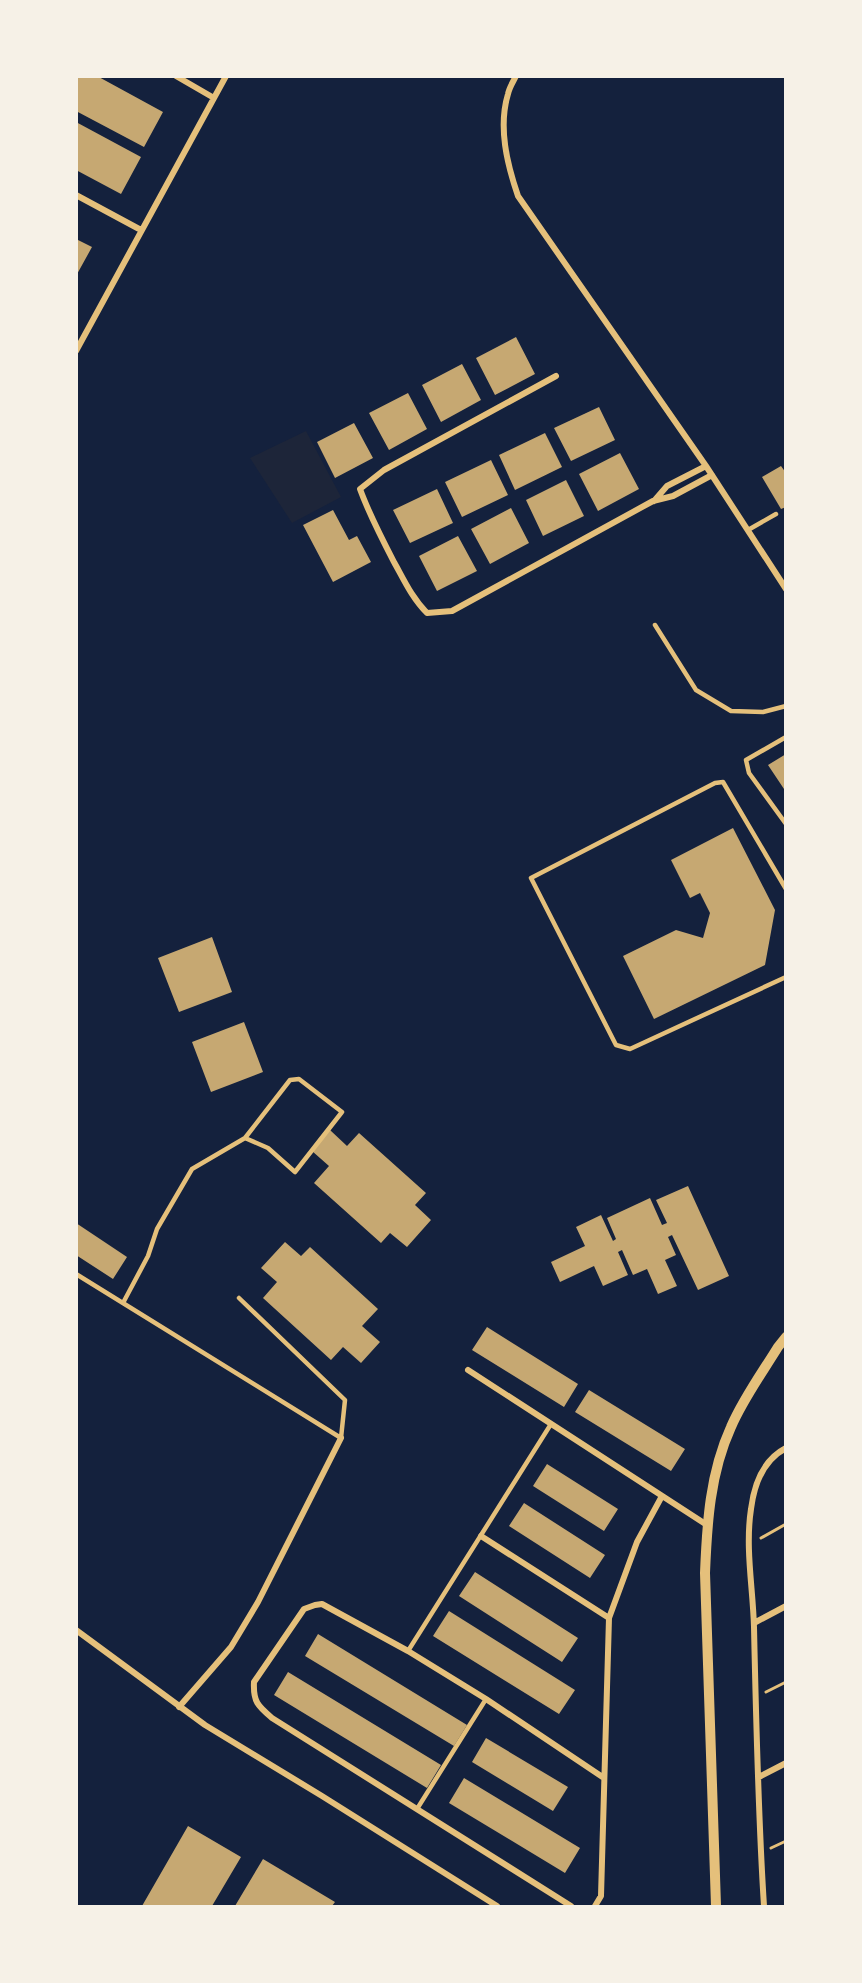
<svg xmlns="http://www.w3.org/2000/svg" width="862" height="1983" viewBox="0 0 862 1983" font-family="Mulish,sans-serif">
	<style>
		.green { fill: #1d2539 }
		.building { fill: #c6a872 }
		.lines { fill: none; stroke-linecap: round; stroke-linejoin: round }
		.path { stroke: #e5c07b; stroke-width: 3 }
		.service { stroke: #e5c07b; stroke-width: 4.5 }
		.minor { stroke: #e5c07b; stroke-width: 6 }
		.tertiary { stroke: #e5c07b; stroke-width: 10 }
	</style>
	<rect width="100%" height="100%" fill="#14213d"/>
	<path class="green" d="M306,431L341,497L292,523L250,458Z"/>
	<path class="building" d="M76,76H97L163,112L144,147L76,111Z
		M76,122L141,157L121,194L76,170Z
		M76,239L92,247L76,276Z
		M516,337L535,374L495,395L476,358Z
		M462,364L481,400L441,422L422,385Z
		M408,393L427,429L389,450L369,413Z
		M599,407L615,440L571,461L554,428Z
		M354,423L373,458L335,478L317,442Z
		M545,433L562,467L515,490L499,455Z
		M620,453L639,489L598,511L579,474Z
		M491,460L508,495L462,517L445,482Z
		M781,466L786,473V507L781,509L762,477Z
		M566,480L584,516L543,536L526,500Z
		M437,489L453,523L410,543L393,510Z
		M511,508L529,543L490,564L471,529Z
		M333,510L349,540L357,536L371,562L333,582L303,525Z
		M458,536L477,571L437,591L419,556Z
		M786,754V792L768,765Z
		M733,828L775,910L765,965L654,1019L623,956L676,930L703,938L710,913L700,893L690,898L671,860Z
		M212,937L232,992L179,1012L158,958Z
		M244,1022L263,1072L211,1092L192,1042Z
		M330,1130L347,1146L359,1133L426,1193L415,1205L431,1220L407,1247L390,1233L381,1243L314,1183L329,1166L312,1151Z
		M688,1186L729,1276L698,1290L672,1235L668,1237L676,1255L665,1260L677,1286L658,1294L647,1269L633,1275L622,1250L618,1252L628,1275L603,1286L594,1266L560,1282L551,1262L585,1246L576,1227L601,1215L613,1241L616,1239L607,1218L650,1198L662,1225L667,1223L656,1200Z
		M76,1223L127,1257L113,1279L76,1255Z
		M285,1242L301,1256L310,1247L378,1309L362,1326L380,1342L361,1363L343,1347L331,1360L263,1298L277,1282L261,1268Z
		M487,1327L578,1384L564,1407L472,1350Z
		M589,1390L685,1449L671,1471L575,1412Z
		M547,1464L618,1509L604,1531L533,1486Z
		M524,1503L605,1555L590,1578L509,1526Z
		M475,1572L578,1638L562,1662L459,1596Z
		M449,1611L575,1690L559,1714L433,1636Z
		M318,1634L467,1725L454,1746L305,1656Z
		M288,1672L441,1765L427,1788L274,1695Z
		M486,1738L568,1787L553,1811L472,1762Z
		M464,1778L580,1848L565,1873L449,1803Z
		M188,1826L241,1857L212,1906H142Z
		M263,1859L335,1902L332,1906H235Z"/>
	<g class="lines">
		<path class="path" d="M761,1538L786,1524
			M766,1692L786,1682
			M771,1848L786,1841"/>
		<path class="service" d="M748,530L776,514
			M655,625L696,690L731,711L763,712L786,706
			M786,737L746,760L749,773L786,824
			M786,889L723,782L715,783L531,878L616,1045L630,1049L786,977
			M76,1274L341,1438L345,1400L239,1298
			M123,1303L148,1256L157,1229L192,1169L245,1138L290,1080L299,1079L342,1112L295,1172L268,1148L245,1138
			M408,1651L551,1424
			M417,1809L486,1699"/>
		<path class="minor" d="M176,76L214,98
			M516,76C513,82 509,88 508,94C498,127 507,164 518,196L706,466L786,589
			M76,195L141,230
			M76,351L226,76
			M556,376L384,470L360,489C369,514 381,537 394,562C404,580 412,598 427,613L452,611L653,501L673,496L712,475
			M654,501L667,486L706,466
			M468,1370L707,1525
			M481,1536L609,1618
			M754,1623L786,1606
			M76,1630L205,1725L322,1796L497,1906
			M179,1707L231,1647L258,1602L341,1438
			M759,1777L786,1763
			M571,1906L272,1718C258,1706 253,1702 254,1682L304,1609L315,1605L322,1604L408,1651L486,1699L604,1778
			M595,1906L601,1896L609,1618L637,1542L662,1496
			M764,1906C758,1814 756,1720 754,1627C753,1588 745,1548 751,1509C754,1485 763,1460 786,1448"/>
		<path class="tertiary" d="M716,1906L705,1573C707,1523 710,1473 731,1427C743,1399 762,1373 778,1347L786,1337"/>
	</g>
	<rect width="862" height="1983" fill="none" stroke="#f6f1e7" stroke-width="156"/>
</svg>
